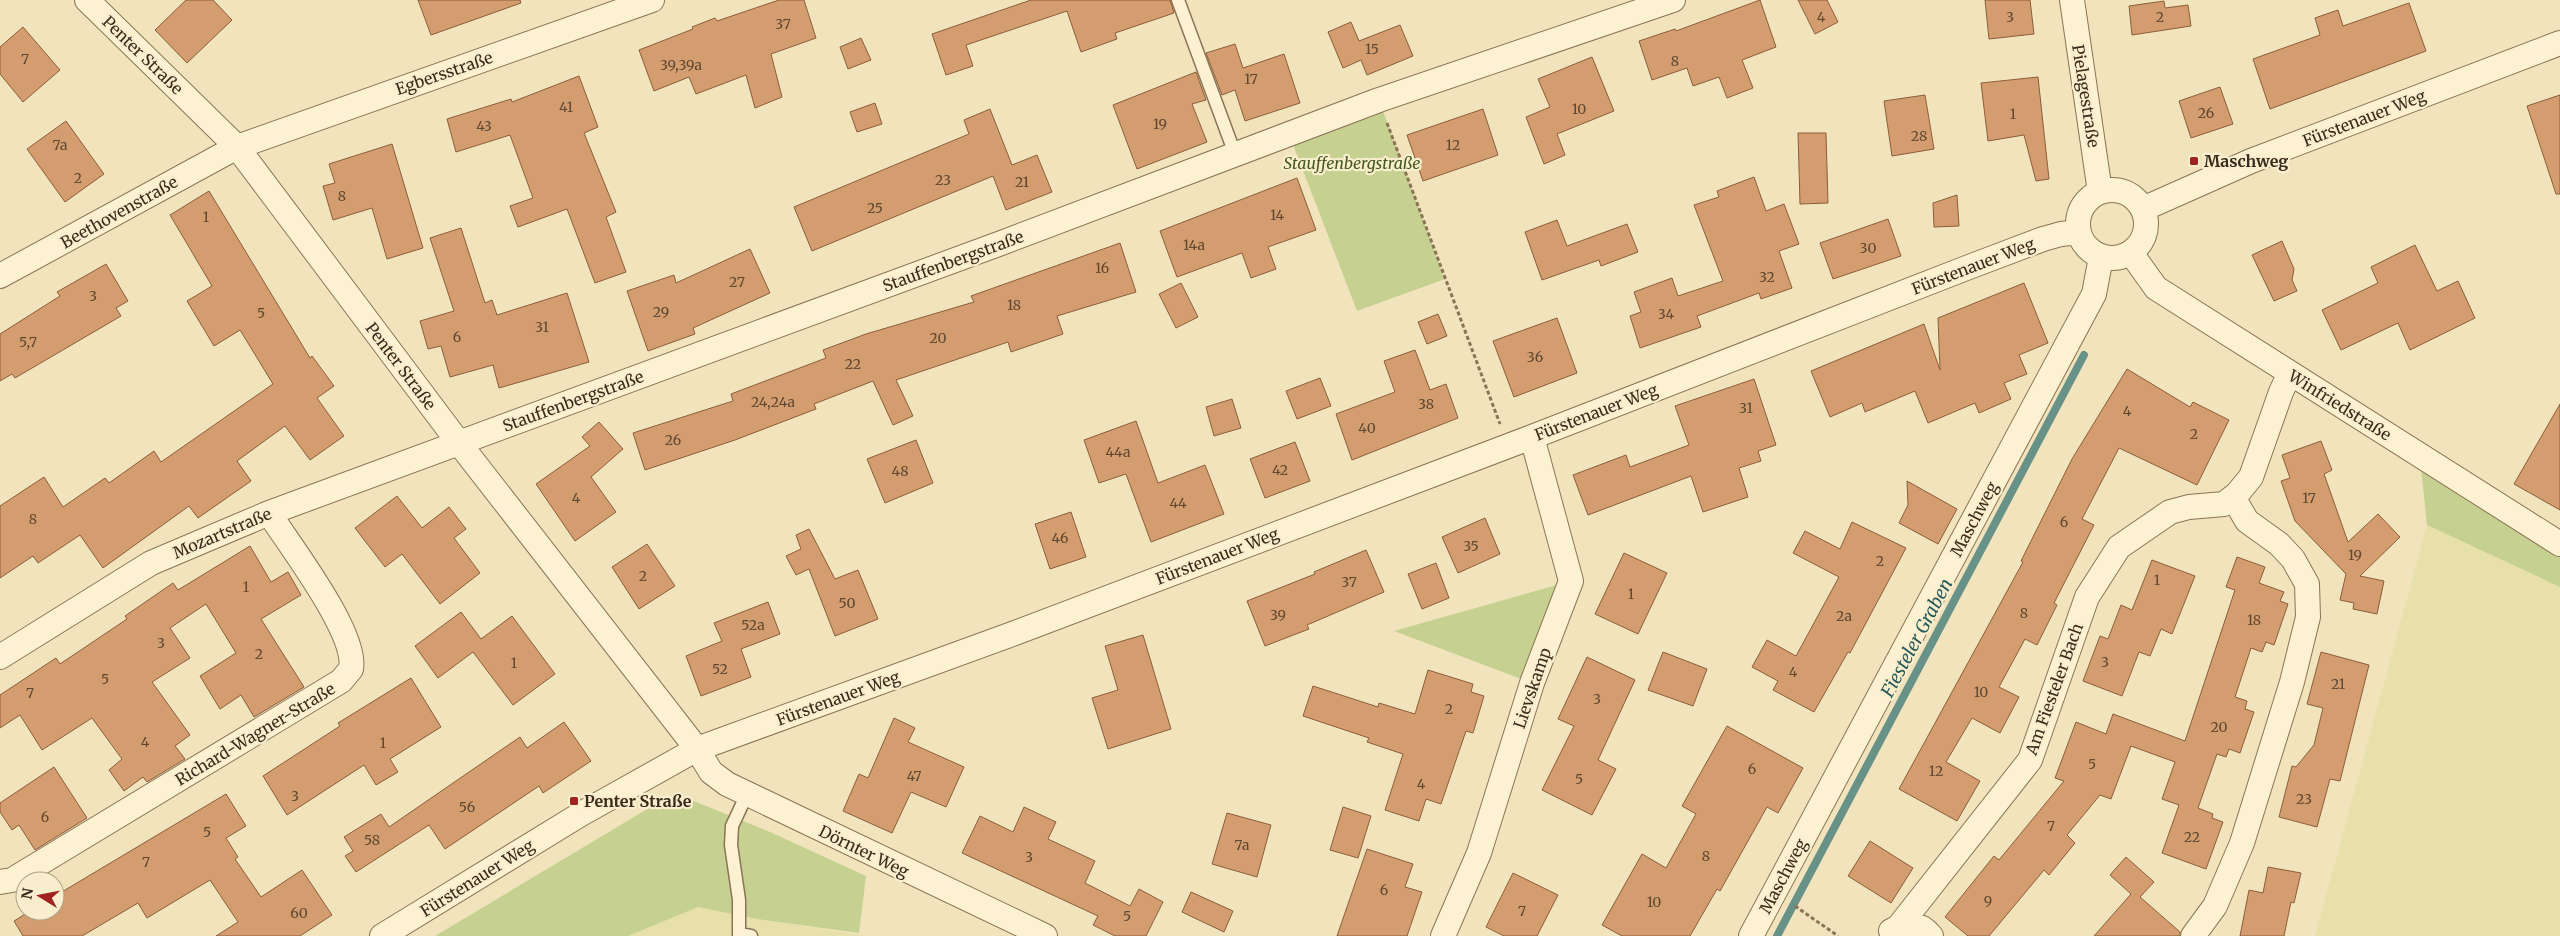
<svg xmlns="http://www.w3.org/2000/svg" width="2560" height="936" viewBox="0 0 2560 936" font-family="Merriweather,serif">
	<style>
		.farmland { fill: #e8e0aa }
		.green { fill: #c6d091 }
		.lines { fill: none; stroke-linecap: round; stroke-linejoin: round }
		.stream { stroke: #689188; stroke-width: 8 }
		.building { fill: #d39d70; stroke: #8c5d39 }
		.service-casing { stroke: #8b7455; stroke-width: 15 }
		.minor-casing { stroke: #8b7455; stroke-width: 26 }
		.path { stroke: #8b7455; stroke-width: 3; stroke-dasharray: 4 2.5; stroke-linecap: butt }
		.service { stroke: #fcf1d1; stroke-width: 12 }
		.minor { stroke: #fcf1d1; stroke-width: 24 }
		.poi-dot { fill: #9f2420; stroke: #f8eecd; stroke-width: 2 }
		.labels { text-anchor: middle; stroke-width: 4.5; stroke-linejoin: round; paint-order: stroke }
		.number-label { font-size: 14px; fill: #604830 }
		.street-label { font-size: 16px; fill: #392b1b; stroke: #f8eecd }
		.poi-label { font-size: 16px; font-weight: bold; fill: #392b1b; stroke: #f8eecd; text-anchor: start }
		.park-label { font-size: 16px; font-style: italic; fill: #475720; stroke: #f8eecd }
		.water-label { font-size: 18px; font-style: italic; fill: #295a59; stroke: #f8eecd }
	</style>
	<rect width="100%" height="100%" fill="#f1e4bd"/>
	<path class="farmland" d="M2427,525L2560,587V936H2315Z
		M698,907L757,919L869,936H628Z"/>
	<path class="green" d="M1379,100L1445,279L1357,311L1289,134Z
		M2421,468L2560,556V587L2427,525Z
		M1571,581L1532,683L1394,631Z
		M684,797L770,832L866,876L859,933L757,919L698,907L628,936H435L654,805Z"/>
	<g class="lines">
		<path class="stream" d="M1777,936L2084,355"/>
	</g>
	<path class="building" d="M186,0H213L232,20L187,63L155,30Z
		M418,0H520L521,3L431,35Z
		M779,0H804L816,38L771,54L782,97L755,108L746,75L696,94L689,77L654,91L639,50L693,29L692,27L715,18L717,21Z
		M1031,0H1170L1174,13L1115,33L1117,39L1081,52L1067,11L966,45L973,66L946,75L932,34Z
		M1760,0L1776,47L1742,60L1753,88L1727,98L1719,77L1693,86L1687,68L1652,80L1639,41L1675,29L1676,31Z
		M1798,0H1827L1838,22L1815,34Z
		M1985,0H2030L2034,34L1989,39Z
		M2164,1L2165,8L2188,5L2191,26L2132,35L2129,6Z
		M2409,3L2426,51L2270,109L2253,59L2320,35L2315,18L2338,10L2343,26Z
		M1351,22L1359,41L1400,25L1413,56L1367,75L1361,60L1343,68L1328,32Z
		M23,27L60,70L23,102L0,74V47Z
		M861,38L871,60L848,69L840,47Z
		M1235,44L1243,68L1284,54L1300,103L1245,121L1235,90L1222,95L1206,53Z
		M1592,57L1614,111L1557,134L1565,155L1544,164L1526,117L1550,107L1538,79Z
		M1196,72L1206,100L1192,104L1207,142L1137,169L1113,105Z
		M579,76L598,127L584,133L616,212L606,217L626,272L595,283L567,209L518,227L510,206L533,198L510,135L456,152L447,119L511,99L512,102Z
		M2038,77L2049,179L2036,181L2024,135L1988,141L1981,83Z
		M2220,87L2233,124L2191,138L2179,101Z
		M1925,95L1934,149L1892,156L1884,101Z
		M2560,95V194H2556L2527,106Z
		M875,103L882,124L857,132L850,112Z
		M990,109L1012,165L1037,155L1052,192L1006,210L993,176L812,251L794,207L969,134L964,120Z
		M1483,109L1498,155L1423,181L1407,135Z
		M66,121L104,174L65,202L27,149Z
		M1798,133H1826L1828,203L1800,204Z
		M392,144L423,248L387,259L372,208L333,220L323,186L335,183L329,164Z
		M1754,177L1766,211L1784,204L1799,244L1779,251L1792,288L1761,299L1759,293L1697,316L1701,327L1640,348L1630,316L1641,312L1634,292L1672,278L1678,296L1723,281L1694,205L1719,197L1717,191Z
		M1297,178L1316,230L1268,247L1276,269L1251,278L1242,253L1177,277L1160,231Z
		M209,191L310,358L312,356L334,386L317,398L344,436L310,460L285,426L237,461L251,481L198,518L189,506L103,568L80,535L38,563L33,556L0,578V506L44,477L63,507L105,478L109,483L154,451L161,462L273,384L240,330L214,346L187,301L212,286L170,215Z
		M1957,195L1959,226L1934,227L1933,203Z
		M1888,219L1901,256L1833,279L1820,243Z
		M1557,220L1567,246L1627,224L1638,252L1601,266L1599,260L1542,280L1525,232Z
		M461,228L485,303L492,300L497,315L567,293L589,362L499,388L493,365L450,377L441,346L428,349L420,321L454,311L430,238Z
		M2282,241L2294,269L2292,280L2297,291L2274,301L2252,255Z
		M1120,243L1136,292L1057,316L1063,334L1011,352L1008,342L896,380L913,416L893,425L873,381L814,404L816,409L735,440L645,470L633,433L733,401L731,394L826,358L823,350L866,334L974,302L971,296Z
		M2415,245L2437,291L2458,281L2475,318L2410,350L2398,323L2341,350L2322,310L2378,283L2371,267Z
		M750,249L770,293L693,328L695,334L648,351L627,291L674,275L676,283Z
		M106,264L128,301L116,308L121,316L15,378L12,374L0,381V334L60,296L57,292Z
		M1181,283L1198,317L1176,328L1159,294Z
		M2024,283L2048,343L2019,355L2027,374L2004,383L2011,399L1979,413L1975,403L1928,423L1915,391L1865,412L1862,403L1830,417L1811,371L1924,324L1940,370L1938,318Z
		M1438,314L1447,336L1427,344L1418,322Z
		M1557,318L1577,373L1514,397L1493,341Z
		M1415,350L1430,390L1446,384L1458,418L1352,460L1336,414L1395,392L1384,361Z
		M2127,369L2190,407L2193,402L2229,420L2197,485L2119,448L2082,519L2094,525L2054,603L2057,605L2037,645L2025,639L1999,687L2019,697L2000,733L1972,718L1946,762L1980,781L1957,821L1899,789L2023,562L2021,561L2072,459Z
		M1320,378L1331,406L1297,419L1286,391Z
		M1754,379L1776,445L1758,451L1761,461L1739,468L1748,497L1703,512L1691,476L1588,515L1573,475L1626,455L1630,467L1689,445L1675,406Z
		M1232,399L1241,428L1214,436L1206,407Z
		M2560,404V510L2514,484Z
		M1136,421L1158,483L1205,465L1224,514L1151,542L1126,474L1099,483L1084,440Z
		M599,422L623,449L591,477L616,512L575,541L536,484L590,446L582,437Z
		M916,440L933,483L885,503L867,459Z
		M2321,441L2332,470L2324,474L2348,542L2378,514L2400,537L2360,576L2384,581L2377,614L2353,609L2354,603L2340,600L2346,574L2295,521L2281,481L2290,478L2282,455Z
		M1295,442L1310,481L1265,498L1250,459Z
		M1907,481L1957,509L1938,544L1899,523L1908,505Z
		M397,496L422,528L449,507L466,529L454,538L480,573L440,604L402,554L385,567L355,528Z
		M1071,512L1086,557L1050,569L1035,524Z
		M1485,518L1500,554L1458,573L1442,537Z
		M1852,522L1906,548L1850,653L1848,652L1814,712L1773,690L1778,681L1752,667L1767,640L1796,656L1839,577L1793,553L1805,531L1840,549Z
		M809,529L835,579L858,570L878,619L835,636L809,569L796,575L786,556L801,549L796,535Z
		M647,544L675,586L639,609L612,567Z
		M250,546L271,582L288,572L301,595L261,619L304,687L254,717L241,695L220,709L200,676L236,653L206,604L170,628L190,658L152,682L190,735L175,746L185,759L147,782L143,777L124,791L109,770L122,759L92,718L42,750L20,715L0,728V695L56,658L60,664L127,619L125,616L173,583L178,590Z
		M1366,550L1384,592L1307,625L1309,629L1265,646L1247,601L1315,574L1314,572Z
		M1624,553L1667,573L1638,634L1595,614Z
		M2237,557L2265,567L2259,583L2284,592L2280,601L2288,604L2274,645L2266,642L2262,652L2251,648L2235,697L2247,701L2245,709L2254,712L2240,753L2229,749L2226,757L2217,754L2198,808L2213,814L2212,818L2223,822L2206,869L2162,853L2179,805L2162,799L2175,762L2131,746L2111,799L2100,795L2067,835L2075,843L2049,875L2044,870L1989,936H1968L1945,917L1994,856L1999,860L2064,781L2055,778L2076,722L2106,734L2113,714L2185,741L2235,590L2226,587Z
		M2152,560L2195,576L2172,634L2161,629L2150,656L2139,652L2122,696L2083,681L2100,636L2108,639L2121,605L2132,610Z
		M1436,563L1449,598L1422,609L1408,574Z
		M768,602L780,634L741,649L751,677L701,696L686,656L722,641L714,623Z
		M461,612L481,639L512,616L555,674L513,705L473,652L438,678L415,646Z
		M1143,635L1171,729L1108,749L1092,698L1118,690L1105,646Z
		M1663,652L1707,669L1693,706L1648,690Z
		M2321,652L2369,665L2340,781L2330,779L2317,827L2279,817L2292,766L2296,767L2314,745L2323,708L2307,704Z
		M1587,657L1635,680L1598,760L1616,769L1592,815L1542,790L1574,726L1558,719Z
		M1428,670L1473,684L1471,692L1484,696L1473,733L1466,731L1441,804L1426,799L1419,821L1385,810L1403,754L1367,742L1369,738L1303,716L1313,686L1378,707L1379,703L1415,714Z
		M411,678L441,727L390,759L398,772L376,785L364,765L287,815L263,776L340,726L338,723Z
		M894,718L915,728L908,742L964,767L946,807L911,792L892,833L843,811L859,774L868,778Z
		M564,722L591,761L543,793L539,786L445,849L429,825L356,872L345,856L353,851L344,837L381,814L389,827L520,737L527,748Z
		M1727,726L1803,768L1778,813L1767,807L1720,891L1717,889L1690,936H1622L1602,925L1642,854L1666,868L1696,814L1682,806Z
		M54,767L87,818L35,850L19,825L12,830L0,812V803Z
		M226,794L246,826L226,838L238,857L235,859L261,897L302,870L332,915L300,936H216L238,922L210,880L147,918L138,903L82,936H23L14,921L30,911H55V896Z
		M1024,807L1056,822L1048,839L1095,861L1085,883L1130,906L1139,889L1163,902L1146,936H1115L1093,925L1098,916L962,853L980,816L1013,832Z
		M1343,807L1371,816L1358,858L1330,850Z
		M1227,813L1271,825L1257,877L1212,864Z
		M1870,841L1913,868L1891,903L1848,876Z
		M1367,849L1413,864L1405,887L1422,892L1407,936H1337Z
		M2126,857L2154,882L2140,897L2180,932V936H2094L2131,894L2110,875Z
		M2268,867L2301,873L2294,903L2291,902L2284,936H2240L2249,890L2263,893Z
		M1513,873L1558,895L1537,936H1504L1486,927Z
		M1191,892L1233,911L1224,932L1182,912Z"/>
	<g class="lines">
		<g class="service-casing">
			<path id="service" d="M1178,0L1235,154
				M747,794L732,826L731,845L739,900V934L751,936"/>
		</g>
		<g class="minor-casing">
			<path id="minor" d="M87,0L237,147L459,443L697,749L711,772L727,784L1045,936
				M2072,0L2100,192
				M2078 224a34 34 0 1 1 68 0a34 34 0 1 1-68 0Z
				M2143,209L2251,161L2560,43
				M2131,253L2156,288L2560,544
				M0,276L237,147L652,0
				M0,657L151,563L269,513L1004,242L1379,100L1673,0
				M0,882L12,880L341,681L351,669C358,634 290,546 269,513
				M1900,925L2030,760L2087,597L2119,547L2170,512L2189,507L2224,504L2237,494L2251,477L2281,392L2290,373
				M1891,931C1906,922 1920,922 1931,936
				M382,936L581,814L697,749L1015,633L1532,437L1969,267L2043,239L2061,234L2079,232
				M1443,936L1479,853L1532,683L1571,581L1532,437
				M1751,936L2094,294L2101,257
				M2193,936L2215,906L2242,843L2292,682L2308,617L2307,584L2293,559L2279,544L2247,521L2233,497"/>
		</g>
		<path class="path" d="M1387,123L1500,424
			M1795,906L1838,936"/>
		<use href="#service" class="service"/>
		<use href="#minor" class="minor"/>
	</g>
	<g class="poi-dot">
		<rect x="2189" y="156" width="10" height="10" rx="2.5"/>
		<rect x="569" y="796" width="10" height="10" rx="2.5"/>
	</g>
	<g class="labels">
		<g class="number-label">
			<text x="1821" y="22">4</text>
			<text x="2010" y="22">3</text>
			<text x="2160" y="22">2</text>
			<text x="783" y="29">37</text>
			<text x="1372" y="54">15</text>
			<text x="25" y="64">7</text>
			<text x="1675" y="66">8</text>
			<text x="681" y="70">39,39a</text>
			<text x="1251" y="84">17</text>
			<text x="566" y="112">41</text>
			<text x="1579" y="114">10</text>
			<text x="2206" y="118">26</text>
			<text x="2013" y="119">1</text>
			<text x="1160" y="129">19</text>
			<text x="484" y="131">43</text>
			<text x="1919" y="141">28</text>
			<text x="60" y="150">7a</text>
			<text x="1453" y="150">12</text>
			<text x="78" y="183">2</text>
			<text x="943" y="185">23</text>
			<text x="1022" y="187">21</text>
			<text x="342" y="201">8</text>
			<text x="875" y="213">25</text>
			<text x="1277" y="220">14</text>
			<text x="206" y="222">1</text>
			<text x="1194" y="250">14a</text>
			<text x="1868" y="253">30</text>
			<text x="1102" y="273">16</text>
			<text x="1767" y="282">32</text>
			<text x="737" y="287">27</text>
			<text x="93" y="301">3</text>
			<text x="1014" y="310">18</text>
			<text x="661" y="317">29</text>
			<text x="261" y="318">5</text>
			<text x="1666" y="319">34</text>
			<text x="542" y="332">31</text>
			<text x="457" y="342">6</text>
			<text x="938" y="343">20</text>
			<text x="28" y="347">5,7</text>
			<text x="1535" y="362">36</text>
			<text x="853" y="369">22</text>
			<text x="773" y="407">24,24a</text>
			<text x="1426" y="409">38</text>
			<text x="1746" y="413">31</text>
			<text x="2127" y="416">4</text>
			<text x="1367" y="433">40</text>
			<text x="2194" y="439">2</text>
			<text x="673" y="445">26</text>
			<text x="1118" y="457">44a</text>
			<text x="1280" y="475">42</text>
			<text x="900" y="476">48</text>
			<text x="576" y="503">4</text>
			<text x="2309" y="503">17</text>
			<text x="1178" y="508">44</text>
			<text x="33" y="524">8</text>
			<text x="2064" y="527">6</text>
			<text x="1060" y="543">46</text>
			<text x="1471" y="551">35</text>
			<text x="2355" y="560">19</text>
			<text x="1880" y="566">2</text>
			<text x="643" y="581">2</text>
			<text x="2157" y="585">1</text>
			<text x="1349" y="587">37</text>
			<text x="246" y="592">1</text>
			<text x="1631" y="599">1</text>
			<text x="847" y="608">50</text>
			<text x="2024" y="618">8</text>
			<text x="1278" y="620">39</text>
			<text x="1844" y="621">2a</text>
			<text x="2254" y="625">18</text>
			<text x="753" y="630">52a</text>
			<text x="161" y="648">3</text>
			<text x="259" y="659">2</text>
			<text x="2105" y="667">3</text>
			<text x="514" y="668">1</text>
			<text x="720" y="674">52</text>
			<text x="1793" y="677">4</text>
			<text x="105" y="684">5</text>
			<text x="2338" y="689">21</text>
			<text x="1981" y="697">10</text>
			<text x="30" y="698">7</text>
			<text x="1597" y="704">3</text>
			<text x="1449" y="714">2</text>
			<text x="2219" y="732">20</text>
			<text x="145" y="747">4</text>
			<text x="383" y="748">1</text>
			<text x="2092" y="769">5</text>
			<text x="1752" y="774">6</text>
			<text x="1936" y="776">12</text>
			<text x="914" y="781">47</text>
			<text x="1579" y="784">5</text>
			<text x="1421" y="789">4</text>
			<text x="295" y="801">3</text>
			<text x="2304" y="804">23</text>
			<text x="467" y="812">56</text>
			<text x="45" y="822">6</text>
			<text x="2051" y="831">7</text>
			<text x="207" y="837">5</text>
			<text x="2192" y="842">22</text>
			<text x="372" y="845">58</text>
			<text x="1242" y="850">7a</text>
			<text x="1706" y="861">8</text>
			<text x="1029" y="862">3</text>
			<text x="146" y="867">7</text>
			<text x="1384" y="895">6</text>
			<text x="1988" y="906">9</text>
			<text x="1654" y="907">10</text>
			<text x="1522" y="916">7</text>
			<text x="299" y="918">60</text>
			<text x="1127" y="921">5</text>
		</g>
		<g class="street-label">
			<text transform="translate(143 55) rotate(44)" y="6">Penter Straße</text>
			<text transform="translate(444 73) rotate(-19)" y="6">Egbersstraße</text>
			<text transform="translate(2086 96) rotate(81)" y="6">Pielagestraße</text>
			<text transform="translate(2364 118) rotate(-21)" y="6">Fürstenauer Weg</text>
			<text transform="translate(119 212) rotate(-29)" y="6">Beethovenstraße</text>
			<text transform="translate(953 261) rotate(-20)" y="6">Stauffenbergstraße</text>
			<text transform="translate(1973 266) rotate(-21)" y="6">Fürstenauer Weg</text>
			<text transform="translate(401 366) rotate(53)" y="6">Penter Straße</text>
			<text transform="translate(573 401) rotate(-20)" y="6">Stauffenbergstraße</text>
			<text transform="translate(2340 405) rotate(32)" y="6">Winfriedstraße</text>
			<text transform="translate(1596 412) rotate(-21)" y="6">Fürstenauer Weg</text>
			<text transform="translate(1974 519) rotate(-62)" y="6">Maschweg</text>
			<text transform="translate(222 533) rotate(-23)" y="6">Mozartstraße</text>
			<text transform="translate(1217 556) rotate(-21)" y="6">Fürstenauer Weg</text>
			<text transform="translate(1532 688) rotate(-71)" y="6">Lievskamp</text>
			<text transform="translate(2054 689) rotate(-70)" y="6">Am Fiesteler Bach</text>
			<text transform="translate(838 698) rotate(-20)" y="6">Fürstenauer Weg</text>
			<text transform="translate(255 734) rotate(-31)" y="6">Richard-Wagner-Straße</text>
			<text transform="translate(864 851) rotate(26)" y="6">Dörnter Weg</text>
			<text transform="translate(1783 876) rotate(-62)" y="6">Maschweg</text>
			<text transform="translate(477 878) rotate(-32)" y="6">Fürstenauer Weg</text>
		</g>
		<g class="poi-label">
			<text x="2204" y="167">Maschweg</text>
			<text x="584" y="807">Penter Straße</text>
		</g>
		<g class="park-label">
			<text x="1352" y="169">Stauffenbergstraße</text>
		</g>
		<g class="water-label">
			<text transform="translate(1917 638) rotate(-62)" y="6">Fiesteler Graben</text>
		</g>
	</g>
	<g transform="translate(40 896) rotate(280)"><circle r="24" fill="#f8eecd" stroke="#aca086"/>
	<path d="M0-4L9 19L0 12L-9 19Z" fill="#9f2420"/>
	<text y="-8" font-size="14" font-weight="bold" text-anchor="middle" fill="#392b1b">N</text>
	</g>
</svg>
